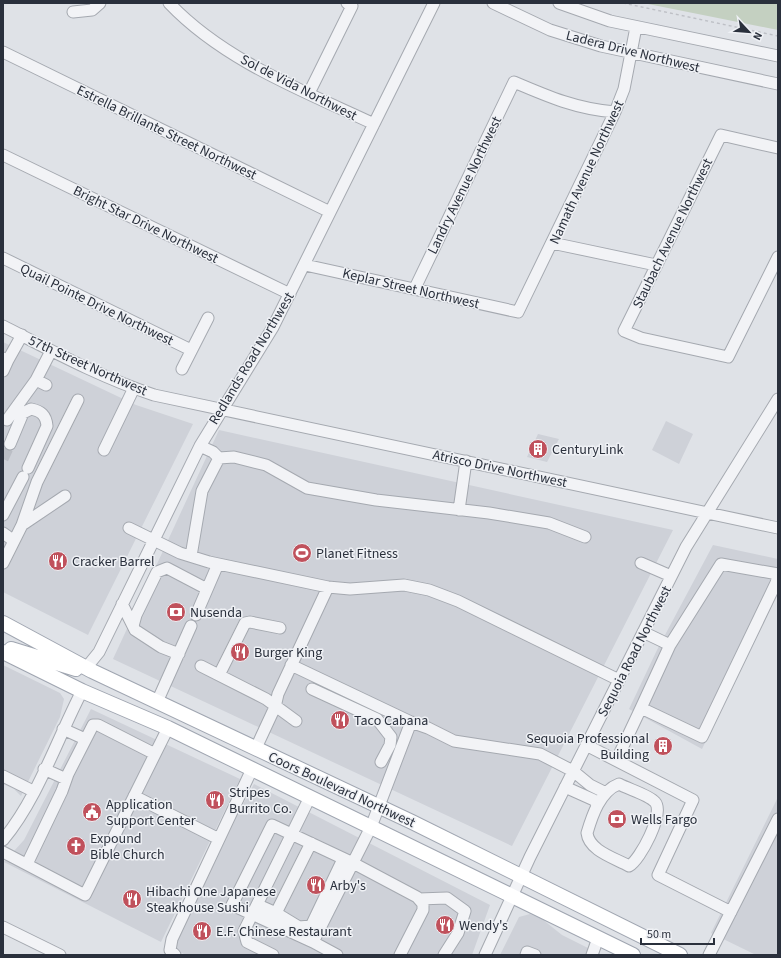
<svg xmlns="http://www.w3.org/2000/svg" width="781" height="958" viewBox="0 0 781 958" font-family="'Source Sans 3',sans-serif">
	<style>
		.built { fill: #ced1d8 }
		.green { fill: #c4d0c1 }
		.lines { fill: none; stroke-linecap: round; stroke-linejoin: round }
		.minor-tunnel { stroke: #bbbec5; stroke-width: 11; stroke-dasharray: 11 5.5; stroke-linecap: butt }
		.minor-casing { stroke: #a5a9b0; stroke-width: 13 }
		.major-casing { stroke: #a0a6b1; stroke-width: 16 }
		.path { stroke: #bec0c6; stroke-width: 1.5; stroke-dasharray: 3 3; stroke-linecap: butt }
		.minor { stroke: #f2f3f6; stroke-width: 11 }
		.major { stroke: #fff; stroke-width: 14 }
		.labels { text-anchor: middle; stroke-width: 3; stroke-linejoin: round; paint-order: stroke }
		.street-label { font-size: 14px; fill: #2a303c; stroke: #eff1f5 }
		.poi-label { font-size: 14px; fill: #2a303c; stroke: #eff1f5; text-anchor: start }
	</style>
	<rect width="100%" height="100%" fill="#dfe2e7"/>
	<path class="built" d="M3,342L136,405L193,424L88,635L3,592Z
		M666,421L693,434L679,464L652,450Z
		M219,430L673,530L512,846L113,659Z
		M538,434L559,439L547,462L527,457Z
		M713,545L778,559V592L702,749L629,709L657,650Z
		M3,665L60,693L64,699L60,717L21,796L14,789L3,784Z
		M91,709L240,779L161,942L4,862L24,840Z
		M254,784L490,905L472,955H186L165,945Z
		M778,797V955H756L711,933Z
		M530,914L542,919L562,935L602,955H500L519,917Z"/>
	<path class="green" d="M643,3H778V30Z"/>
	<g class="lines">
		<path class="minor-tunnel" d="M3,459L10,444"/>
		<g class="minor-casing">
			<path id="minor" d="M169,3C224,61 304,91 374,124
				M493,3L550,30L601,46L778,84
				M559,3L610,21L778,56
				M73,12L92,10L100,3
				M3,52L330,212
				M309,93L352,6L347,3
				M778,148L721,135L624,331L641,338L728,357L778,257
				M3,155L290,294
				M552,243L656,265
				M3,258L191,350
				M305,265L518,312L615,112L624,89L636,27
				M415,288L514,82C549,97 577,109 615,112
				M3,326C52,351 102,378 154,395L778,528
				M3,358L8,360L22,335
				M182,369L208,318
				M3,371L8,360
				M46,385L36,380L51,351
				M7,420L36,380
				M10,444L23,413L31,409C41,411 46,415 47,426L28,468
				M200,446L213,452L219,458L234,457L266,465L307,488L376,500L489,513L549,523L585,537
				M104,450L134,388
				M459,510L466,461
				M3,515L23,477
				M22,525L65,496
				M129,528L180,553L209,562L328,587L350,589L404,585L429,590L458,601L619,680
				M3,533L14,541
				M191,556L202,491L219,458
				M3,563L22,525L37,482L78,400
				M641,563L671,576
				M122,604L135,630L161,647L179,654
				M196,615L218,564
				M133,626L136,615L157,572L167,568L207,589
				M643,632L670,645
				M291,665L411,722
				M201,666L266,699L296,721
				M86,668L99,652L200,446L273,327L434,3
				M219,675L245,623L250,622L280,628
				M312,689L377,719L391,737L390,745L381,762
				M157,702L191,626
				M641,708L670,645L721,564L778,574
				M63,729L85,739
				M586,745L693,800L658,875L731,912
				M256,748L275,707L278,694L328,587
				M617,759L641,708L702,737L776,583L778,575
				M44,769L66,779
				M3,776L33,791
				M619,784C628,789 649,795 655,802C665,813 640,860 629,866C615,858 589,851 587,833C592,816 600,791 619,784Z
				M565,787L594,800L597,805
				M134,796L219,839
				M3,840C38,798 57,739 82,691
				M3,852L85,895L168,728
				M27,864L62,791L68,774L93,725H98L155,754
				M419,899L447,898L465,911L458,933L444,955
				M258,905L276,913L311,843
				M276,913L299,927L311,926L343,859
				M3,927L60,955
				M313,942L232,905L272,825L353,863L417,897L423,904V910L400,955
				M175,955L170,950L172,939L252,769
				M273,955L247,942L244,931L310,797
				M337,955L313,942L371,827L411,722L428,728L454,741L540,754L573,771L590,785L606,793
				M485,955L530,857L686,547L778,399
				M526,955L527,952L535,955
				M592,955L598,938
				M709,955L778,819"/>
		</g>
		<g class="major-casing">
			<path id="major" d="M3,623L92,671L412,822L680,955
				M11,649L76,669
				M3,652L82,691L168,728L633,955"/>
		</g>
		<path class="path" d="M623,3L778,36"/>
		<use href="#minor" class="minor"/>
		<use href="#major" class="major"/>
	</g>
	<defs>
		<g id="building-disc" transform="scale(1)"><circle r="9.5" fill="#c0515c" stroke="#eff1f5"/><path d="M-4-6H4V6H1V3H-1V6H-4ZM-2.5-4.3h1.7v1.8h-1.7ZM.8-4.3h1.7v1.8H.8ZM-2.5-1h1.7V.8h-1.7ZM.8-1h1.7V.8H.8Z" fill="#fff"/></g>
		<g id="stadium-disc" transform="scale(1)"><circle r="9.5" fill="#c0515c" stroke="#eff1f5"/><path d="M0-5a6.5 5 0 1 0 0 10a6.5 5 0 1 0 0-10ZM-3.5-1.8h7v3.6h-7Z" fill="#fff"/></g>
		<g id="restaurant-disc" transform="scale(1)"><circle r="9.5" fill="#c0515c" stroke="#eff1f5"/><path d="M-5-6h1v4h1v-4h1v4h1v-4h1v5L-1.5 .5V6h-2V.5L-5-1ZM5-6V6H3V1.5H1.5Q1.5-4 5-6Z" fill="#fff"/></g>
		<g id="bank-disc" transform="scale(1)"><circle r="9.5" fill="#c0515c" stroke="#eff1f5"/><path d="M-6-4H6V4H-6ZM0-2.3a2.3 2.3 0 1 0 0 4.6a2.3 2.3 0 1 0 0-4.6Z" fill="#fff"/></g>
		<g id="civic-disc" transform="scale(1)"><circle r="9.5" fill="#c0515c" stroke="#eff1f5"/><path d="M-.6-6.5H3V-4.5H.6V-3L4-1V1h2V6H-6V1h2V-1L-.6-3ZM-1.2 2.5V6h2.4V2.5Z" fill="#fff"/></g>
		<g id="church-disc" transform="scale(1)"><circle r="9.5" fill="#c0515c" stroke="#eff1f5"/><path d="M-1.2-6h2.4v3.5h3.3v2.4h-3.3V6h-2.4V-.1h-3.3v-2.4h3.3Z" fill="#fff"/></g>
	</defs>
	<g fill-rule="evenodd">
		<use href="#building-disc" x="538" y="449"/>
		<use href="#stadium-disc" x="302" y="553"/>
		<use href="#restaurant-disc" x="58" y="561"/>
		<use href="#bank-disc" x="176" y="612"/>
		<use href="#restaurant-disc" x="240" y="652"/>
		<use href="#restaurant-disc" x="340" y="720"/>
		<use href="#building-disc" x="663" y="746"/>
		<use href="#restaurant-disc" x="215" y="800"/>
		<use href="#civic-disc" x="92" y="812"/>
		<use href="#bank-disc" x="617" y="819"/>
		<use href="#church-disc" x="76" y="846"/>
		<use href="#restaurant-disc" x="316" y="885"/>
		<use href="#restaurant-disc" x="132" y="899"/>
		<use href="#restaurant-disc" x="445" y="925"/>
		<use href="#restaurant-disc" x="202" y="931"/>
	</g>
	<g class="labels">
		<g class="street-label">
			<text transform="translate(633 51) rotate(14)" y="5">Ladera Drive Northwest</text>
			<text transform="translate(299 87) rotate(27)" y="5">Sol de Vida Northwest</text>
			<text transform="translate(167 132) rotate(26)" y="5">Estrella Brillante Street Northwest</text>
			<text transform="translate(586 172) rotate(-65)" y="5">Namath Avenue Northwest</text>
			<text transform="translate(464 185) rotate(-64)" y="5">Landry Avenue Northwest</text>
			<text transform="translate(146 224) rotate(26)" y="5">Bright Star Drive Northwest</text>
			<text transform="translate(672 233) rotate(-64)" y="5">Staubach Avenue Northwest</text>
			<text transform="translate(411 288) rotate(13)" y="5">Keplar Street Northwest</text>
			<text transform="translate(97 304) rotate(26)" y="5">Quail Pointe Drive Northwest</text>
			<text transform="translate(251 358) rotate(-59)" y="5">Redlands Road Northwest</text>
			<text transform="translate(88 365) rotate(24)" y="5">57th Street Northwest</text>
			<text transform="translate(500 468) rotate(12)" y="5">Atrisco Drive Northwest</text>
			<text transform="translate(634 651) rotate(-63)" y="5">Sequoia Road Northwest</text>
			<text transform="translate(342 789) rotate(25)" y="5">Coors Boulevard Northwest</text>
		</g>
		<g class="poi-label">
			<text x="552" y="454">CenturyLink</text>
			<text x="316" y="558">Planet Fitness</text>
			<text x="72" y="566">Cracker Barrel</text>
			<text x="190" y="617">Nusenda</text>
			<text x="254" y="657">Burger King</text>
			<text x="354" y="725">Taco Cabana</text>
			<text x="649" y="743" text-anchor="end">Sequoia Professional<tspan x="649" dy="16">Building</tspan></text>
			<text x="229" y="797">Stripes<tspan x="229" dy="16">Burrito Co.</tspan></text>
			<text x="106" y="809">Application<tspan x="106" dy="16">Support Center</tspan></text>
			<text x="631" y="824">Wells Fargo</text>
			<text x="90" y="843">Expound<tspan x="90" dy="16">Bible Church</tspan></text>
			<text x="330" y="890">Arby's</text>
			<text x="146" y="896">Hibachi One Japanese<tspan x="146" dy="16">Steakhouse Sushi</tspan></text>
			<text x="459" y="930">Wendy's</text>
			<text x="216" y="936">E.F. Chinese Restaurant</text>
		</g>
	</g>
	<rect width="781" height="958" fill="none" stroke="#2a303c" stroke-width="8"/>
	<g transform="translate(749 32) rotate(116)" stroke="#eff1f5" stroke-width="3" paint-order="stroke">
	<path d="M0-3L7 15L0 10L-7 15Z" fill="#2a303c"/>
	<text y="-6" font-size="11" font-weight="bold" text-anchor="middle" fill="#2a303c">N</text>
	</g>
	<path d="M641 938v6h73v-6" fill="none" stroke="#2a303c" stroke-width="2"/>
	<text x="647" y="938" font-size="12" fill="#2a303c" stroke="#eff1f5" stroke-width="3" paint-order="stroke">50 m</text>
</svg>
